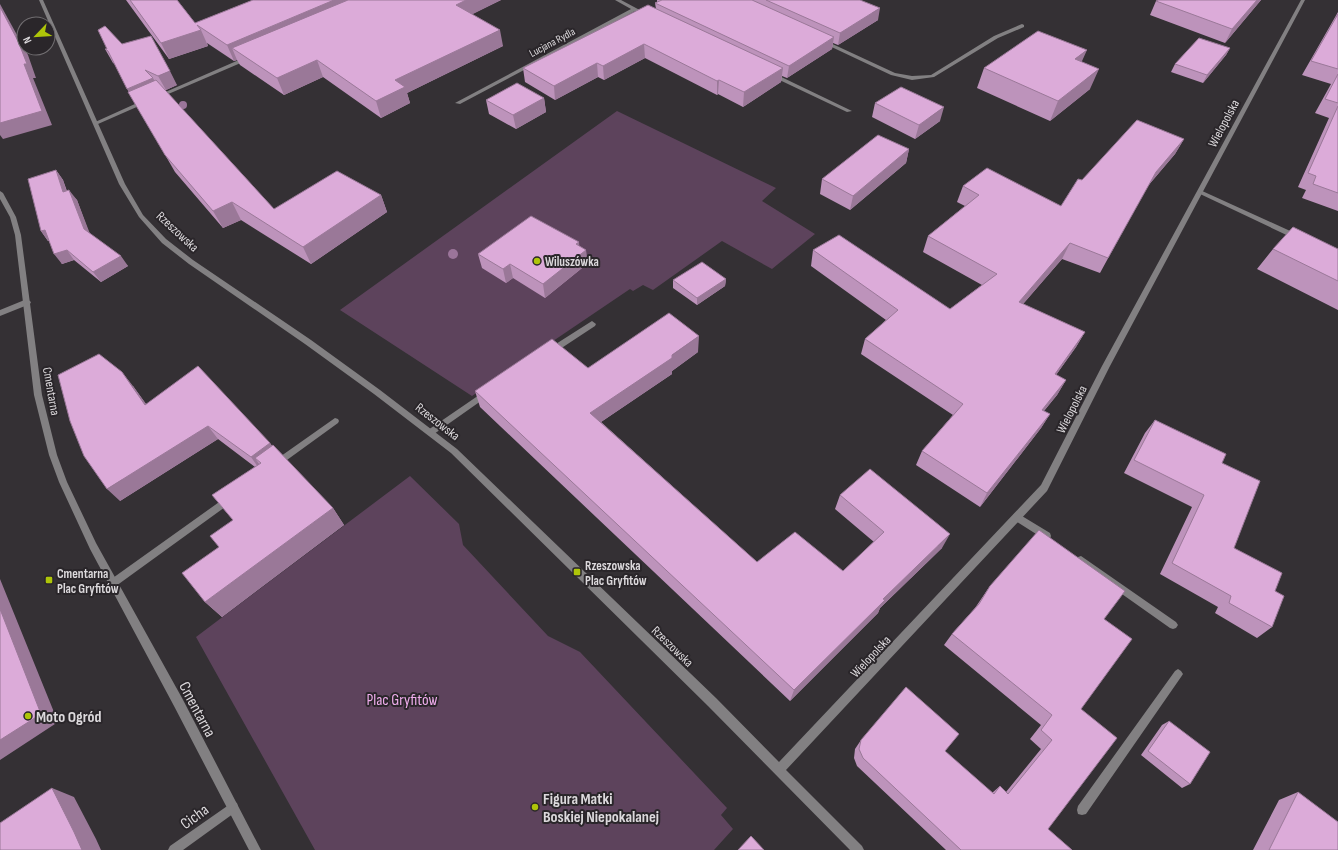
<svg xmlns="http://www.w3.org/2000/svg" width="1338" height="850" viewBox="0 0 1338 850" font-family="'Sofia Sans Condensed',sans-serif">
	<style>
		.green { fill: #5d435c }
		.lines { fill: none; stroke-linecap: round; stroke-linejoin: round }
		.service { fill: #828082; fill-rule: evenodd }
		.minor { fill: #828082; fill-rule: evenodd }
		.tertiary { fill: #828082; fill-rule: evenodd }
		.tree { fill: #9b759a }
		.wall { fill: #bd93bb }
		.shaded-wall { fill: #9a7898 }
		.building { fill: #dcabd9; stroke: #9a7898 }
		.poi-dot { fill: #aec509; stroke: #2a262a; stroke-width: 1.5 }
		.labels { text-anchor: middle; stroke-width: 4; stroke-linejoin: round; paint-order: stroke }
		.far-street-label { font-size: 11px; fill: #dcd9dc; stroke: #2a262a }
		.street-label { font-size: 13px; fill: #dcd9dc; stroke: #2a262a }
		.poi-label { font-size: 13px; font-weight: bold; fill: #dcd9dc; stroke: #2a262a; text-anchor: start }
		.near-park-label { font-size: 16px; fill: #f0aded; stroke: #2a262a }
		.near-street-label { font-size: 16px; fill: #dcd9dc; stroke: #2a262a }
		.near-poi-label { font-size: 16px; font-weight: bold; fill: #dcd9dc; stroke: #2a262a; text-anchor: start }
	</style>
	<rect width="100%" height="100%" fill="#343034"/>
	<path class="green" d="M617,111L776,188L762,201L815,234L772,269L722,241L653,290L643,285L633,291L630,289L472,396L340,310Z
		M410,476L459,524L463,545L548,636L580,652L727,808L721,815L733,829L714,850H315L196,637Z"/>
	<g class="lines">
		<path class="service" d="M592,321L596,324L595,326L554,353H548L547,351L548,349Z
			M485,391L489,394L488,396L434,434H428L427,432L428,430Z
			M335,418L338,419L339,421L338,423L280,465L277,466L274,465L273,463L274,461Z
			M229,495L232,496L233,499L232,502L116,586L113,587L110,586L108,583L110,580Z
			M1017,513L1050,533L1051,536L1050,539L1047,540L1044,539L1014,520L1013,517L1014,514Z
			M1081,556L1176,622L1178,625L1176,628L1173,629L1170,628L1078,563L1076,560L1078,557Z
			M1178,669L1181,671L1183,674L1181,677L1086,814L1082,815L1078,814L1077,810L1078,806L1175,671Z"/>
		<path class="minor" d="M615,0H621L649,15L645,16L635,11L460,104L455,103L631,9Z
			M1022,24L1024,25V27L998,38L934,77L912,80L891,75L821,42L826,41L895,73L912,76L931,75L994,36Z
			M248,56L251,58L250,59L159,98L154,97Z
			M769,73H773L852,111L847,112L769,75Z
			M146,99L149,101L148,102L98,124L93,123Z
			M1200,190L1299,235L1300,237L1299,239H1295L1198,193V191Z
			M27,299L31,302L30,304L0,316V310Z
			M233,802L237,803L238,807L237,811L183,850H168L170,846Z"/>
		<path class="tertiary" d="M39,0H43L125,184L143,215L166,239L193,260L311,340L380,390L457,449L716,698L779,762L1041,485L1102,366L1301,0H1305L1110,366L1047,491L786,770L862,846L864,850H850L708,706L451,453L374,394L305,344L189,264L162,243L139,217L119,184Z
			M0,191L3,193L16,217L21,235L42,395L57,455L67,482L96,543L182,698L261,850H249L174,706L90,549L59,482L49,455L34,395L15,235L10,217L0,199Z"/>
	</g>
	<g class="tree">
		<circle cx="183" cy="105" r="4"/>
		<circle cx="453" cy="254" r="5"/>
	</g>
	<path class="wall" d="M126,0H177L195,23L253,0H501L472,14L503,46L407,93L410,103L381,118L323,77L284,95L240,65L237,60L234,61L207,43L208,46L169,59Z
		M657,0H860L878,20L838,45L833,43L832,49L787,78L782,76L781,82L743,107L718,94L717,95L645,58L604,80L598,77L555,100L525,82L523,68L656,9L655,3L657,2Z
		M1261,0L1225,43L1150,15L1156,1Z
		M1338,12V211L1302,198L1306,190L1298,187L1329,118L1315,113L1331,84L1302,75Z
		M1230,48L1226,55L1203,83L1171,72L1175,64Z
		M105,49L177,85L166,90H165L274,209L381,195L387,212L311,264L241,220L223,228L175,172L138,108L115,64L113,63Z
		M1082,62L1090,89L1050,121L977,88L984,68Z
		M544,98L546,112L516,129L489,114L486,100Z
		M875,103L940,121L915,139L872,117Z
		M1184,139L1175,154L1147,187L1100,273L1062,259L1023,304L1085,332L1076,347L1056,375L1066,380L1057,395L1044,411L1050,414L1041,428L980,507L916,465L922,451L953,415L861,354L865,339L886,320L811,266L813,250L950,309L982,285L923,252L928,236L965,206L957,202L963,186L1061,206L1082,180Z
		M909,149L906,163L850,210L820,194L822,179Z
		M56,170L63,180L67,191L77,200L89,233L128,266L101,282L74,260L62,264L49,241H48L41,231Z
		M579,242V246L586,250L587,264L545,298L513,278L506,283L482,268L478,254Z
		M1273,249H1338V310L1257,269Z
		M726,279L725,286L697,305L673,288V280Z
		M698,352L672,371V374L601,422L757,562L843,571L874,542L835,509L840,495L942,548L880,608L878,613L790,701L480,407L475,391L588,368Z
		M133,386L146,404L270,443L272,446L333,508L344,525L222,617L205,602L219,547L233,520L212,495L255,467L218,439L120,501Z
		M1155,420L1222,463L1234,548L1275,591L1272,627L1257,638L1215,613L1218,607L1160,574L1192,507L1124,473L1145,433Z
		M990,586L1104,619L1081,709L1048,829L1072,850H946L857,766L854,758L855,749L861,740L945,751L992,793L1000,786L1006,792L1041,749L1030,739L1041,725L944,645L952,634L975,608Z
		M1169,721L1190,784L1182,788L1141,755L1162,725Z
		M1298,792L1338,850H1253L1279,800Z"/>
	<path class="shaded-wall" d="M334,0H376L232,48L237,60L234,61L227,45Z
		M466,0H501L459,21L456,5Z
		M1257,0H1261L1225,43L1232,29Z
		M0,4L28,55L36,78H33L52,125L3,139L0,135Z
		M880,8L878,20L838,45L840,33Z
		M201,30L208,46L169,59L161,43Z
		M500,30L503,46L407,93L410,103L381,118L376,101L395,80Z
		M834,37L832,49L787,78L789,66Z
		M644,44L645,58L604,80L603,66Z
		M1230,48L1226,55L1203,83L1207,75Z
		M1087,50L1078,70L1075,59Z
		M317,60L323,77L284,95L277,78Z
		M597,63L598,77L555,100L554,86Z
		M783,68L781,82L743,107L744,92Z
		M1099,69L1090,89L1050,121L1058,101Z
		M170,71L177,85L166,90L158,76Z
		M153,78L161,92L135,103L127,89Z
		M719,80L718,94L717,95V81Z
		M544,98L546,112L516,129L513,115Z
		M944,107L940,121L915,139L919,125Z
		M1184,139L1175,154L1147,187L1156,172Z
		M909,149L906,163L850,210L853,196Z
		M56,170L63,180L70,202L63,192Z
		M69,190L77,200L92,239L84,229Z
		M381,195L387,212L311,264L303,247Z
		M232,202L241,220L223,228L213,211Z
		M45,230L53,240L48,241L41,231Z
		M579,242L580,255L586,250L587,264L545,298L543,284L576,244Z
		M1070,243L1062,259L1012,317L1019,302Z
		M67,250L74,260L62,264L54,254Z
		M121,256L128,266L101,282L93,272Z
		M510,264L513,278L506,283L503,269Z
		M726,279L725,286L697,305V298Z
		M1085,332L1076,347L1046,389L1055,374Z
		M699,336L698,352L672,371V374L592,428L590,413Z
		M122,372L133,386L156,418L145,405Z
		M1066,380L1057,395L1033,424L1042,410Z
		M1050,414L1041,428L980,507L987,493Z
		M208,426L218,439L120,501L107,489Z
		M270,443L279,456L255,458L262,468L260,470L251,457Z
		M333,508L344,525L222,617L205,602Z
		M950,534L942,548L880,608L878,613L790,701L794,690L883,599Z
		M0,579L58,722L0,760Z
		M52,788L74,797L96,839L101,850H82Z"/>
	<path class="building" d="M130,0H177L195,23L253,0H334L227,45L197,25L201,30L161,43Z
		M348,0H466L456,5L500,30L395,80L405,87L376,101L317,60L277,78L232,48Z
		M662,0H752L834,37L789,66L655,3Z
		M766,0H860L880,8L840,33Z
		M1158,0H1257L1232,29L1156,1Z
		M648,5L783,68L744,92L719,80L717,81L644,44L603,66L597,63L554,86L523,68Z
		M0,7L18,41L27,64H24L42,111L0,123Z
		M1338,14V69L1311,61Z
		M105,26L122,44L151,36L170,71L158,76L145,70L153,78L127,89L108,51L105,49H107L98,30Z
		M1038,31L1087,50L1075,59L1099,69L1058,101L984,68Z
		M1199,38L1230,48L1207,75L1175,64Z
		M1338,74V103L1325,99Z
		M156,80L274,209L337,171L381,195L303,247L232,202L213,211L165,155L128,92Z
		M517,83L544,98L513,115L486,100Z
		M901,87L944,107L919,125L875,103Z
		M1338,106V193L1313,184L1316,176L1308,173Z
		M1137,120L1184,139L1156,172L1108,258L1070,243L1019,302L1085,332L1055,374L1066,380L1042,410L1050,414L987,493L922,451L963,404L865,339L898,310L813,250L839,235L950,309L997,274L928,236L979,195L963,186L987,168L1061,206L1078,179L1082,180Z
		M878,135L909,149L853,196L822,179Z
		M56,170L63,192L69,190L84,229L121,256L93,272L67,250L54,254L45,230L41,231L28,179Z
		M531,216L579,242L576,244L586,250L543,284L510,264L503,269L478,254Z
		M1293,227L1338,249V281L1273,249Z
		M702,262L726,279L697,298L673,280Z
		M669,313L699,336L672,355V358L590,413L757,562L795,532L843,571L884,532L840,495L870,469L950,534L883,599L885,600L794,690L475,391L552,339L588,368Z
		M99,354L122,372L145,405L198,366L270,443L251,457L208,426L107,489L84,456L70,421L58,375Z
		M1155,420L1226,454L1222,463L1260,481L1234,548L1282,573L1275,591L1284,596L1272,627L1229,603L1231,596L1172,563L1204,495L1134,460Z
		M273,445L333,508L205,602L182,573L219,547L210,536L233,520L212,495L261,463L255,458Z
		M1039,530L1125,591L1104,619L1132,639L1081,709L1117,738L1048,829L1072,850H961L863,758L859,749L861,740L906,687L959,734L945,751L994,794L1000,786L1008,794L1052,740L1041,730L1052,715L952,634L979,604L990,586Z
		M0,609L41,714L0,740Z
		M1169,721L1210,752L1190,784L1148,751Z
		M52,788L74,832L82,850H0V823Z
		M1298,792L1338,822V850H1269Z
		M751,836L764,850H738Z"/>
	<g class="poi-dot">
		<circle cx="537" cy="261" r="4"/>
		<rect x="573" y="568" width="8" height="8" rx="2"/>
		<rect x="45" y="576" width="8" height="8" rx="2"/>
		<circle cx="28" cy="716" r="4"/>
		<circle cx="535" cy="807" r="4"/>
	</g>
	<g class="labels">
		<g class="far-street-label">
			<text transform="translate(552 42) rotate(-28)" y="4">Lucjana Rydla</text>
		</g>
		<g class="street-label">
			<text transform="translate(1223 123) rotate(-62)" y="5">Wielopolska</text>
			<text transform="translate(178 231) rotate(43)" y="5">Rzeszowska</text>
			<text transform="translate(52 391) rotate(80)" y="5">Cmentarna</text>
			<text transform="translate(1071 409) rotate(-63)" y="5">Wielopolska</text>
			<text transform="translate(438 421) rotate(38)" y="5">Rzeszowska</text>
			<text transform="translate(673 646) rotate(44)" y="5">Rzeszowska</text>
			<text transform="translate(870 656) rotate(-47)" y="5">Wielopolska</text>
		</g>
		<g class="poi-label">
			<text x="545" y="266">Wiluszówka</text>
			<text x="585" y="570">Rzeszowska<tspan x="585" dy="15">Plac Gryfitów</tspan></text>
			<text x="57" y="578">Cmentarna<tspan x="57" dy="15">Plac Gryfitów</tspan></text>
		</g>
		<g class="near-park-label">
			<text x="402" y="705">Plac Gryfitów</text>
		</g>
		<g class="near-street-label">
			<text transform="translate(198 709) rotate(62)" y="6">Cmentarna</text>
			<text transform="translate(194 816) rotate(-36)" y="6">Cicha</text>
		</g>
		<g class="near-poi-label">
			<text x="36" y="722">Moto Ogród</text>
			<text x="543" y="804">Figura Matki<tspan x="543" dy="18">Boskiej Niepokalanej</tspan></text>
		</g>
	</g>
	<g transform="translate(36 36) rotate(245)"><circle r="19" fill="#2a262a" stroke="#716e71"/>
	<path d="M0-3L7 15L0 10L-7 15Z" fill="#aec509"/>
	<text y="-6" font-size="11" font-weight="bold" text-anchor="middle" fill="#dcd9dc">N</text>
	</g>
</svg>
